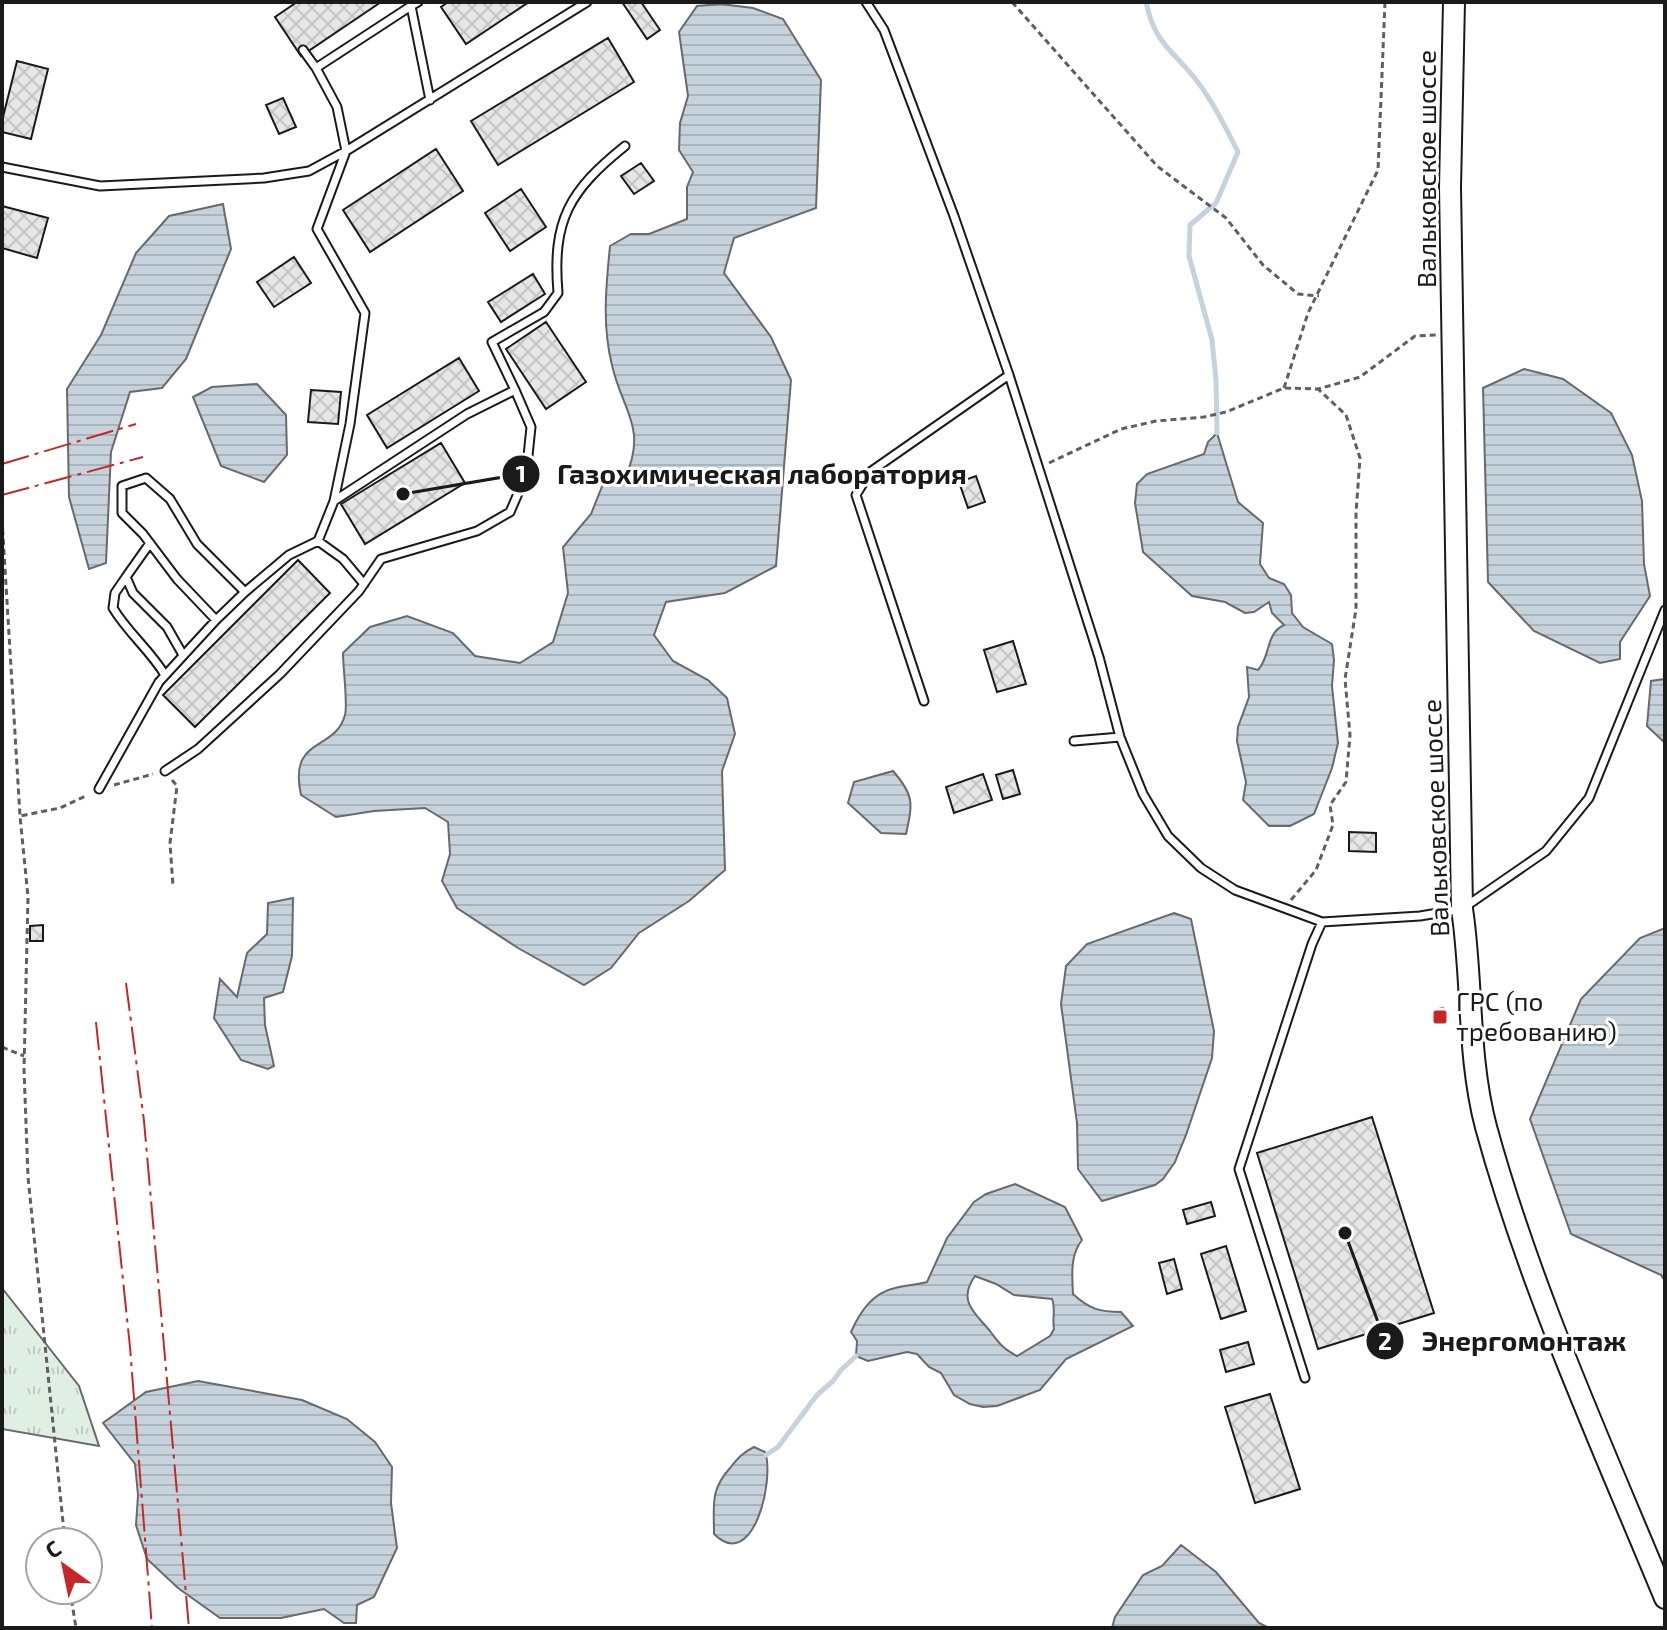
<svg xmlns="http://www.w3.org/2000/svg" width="1667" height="1630" viewBox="0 0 1667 1630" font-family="'Exo 2',sans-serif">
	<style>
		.grass { fill: url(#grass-tufts); stroke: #6a6a6a; stroke-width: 2 }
		.water { fill: url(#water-rules); stroke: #6a6a6a; stroke-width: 2; fill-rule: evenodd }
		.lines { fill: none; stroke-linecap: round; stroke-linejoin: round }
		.stream { stroke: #c6d2dc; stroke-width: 5 }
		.building { fill: url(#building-cross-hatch); stroke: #1a1a1a; stroke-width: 2 }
		.lane-casing { stroke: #1a1a1a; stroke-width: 11 }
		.secondary-casing { stroke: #1a1a1a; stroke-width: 24 }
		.path { stroke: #5f5f5f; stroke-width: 3; stroke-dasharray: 6 4; stroke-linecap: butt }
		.lane { stroke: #fff; stroke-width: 7 }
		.secondary { stroke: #fff; stroke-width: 20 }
		.power { stroke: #c62828; stroke-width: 2; stroke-dasharray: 28 6 4 6; stroke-linecap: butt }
		.poi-dot { fill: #c62828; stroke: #fff; stroke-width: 3 }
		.labels { text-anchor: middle; stroke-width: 6; stroke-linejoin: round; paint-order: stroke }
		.street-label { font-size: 26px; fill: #1a1a1a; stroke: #fff }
		.poi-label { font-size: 26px; fill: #1a1a1a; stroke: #fff; text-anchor: start }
		.leader { fill: none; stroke: #1a1a1a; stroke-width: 3 }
		.callout-dot { fill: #1a1a1a; stroke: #fff; stroke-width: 3 }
		.mark-label { font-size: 24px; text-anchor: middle; font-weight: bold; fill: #fff }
		.callout-label { font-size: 28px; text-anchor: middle; font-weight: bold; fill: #1a1a1a; stroke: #fff; stroke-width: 6; stroke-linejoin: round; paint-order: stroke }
	</style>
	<defs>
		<pattern id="grass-tufts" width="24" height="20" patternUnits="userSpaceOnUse" patternTransform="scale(2)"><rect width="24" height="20" fill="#e0efe3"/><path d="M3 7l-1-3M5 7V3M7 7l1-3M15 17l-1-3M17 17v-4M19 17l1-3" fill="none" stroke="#c0ccc2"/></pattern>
		<pattern id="water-rules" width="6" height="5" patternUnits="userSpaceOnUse" patternTransform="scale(2)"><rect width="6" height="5" fill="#c6d2dc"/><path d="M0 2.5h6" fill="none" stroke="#aab4bc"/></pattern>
		<pattern id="building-cross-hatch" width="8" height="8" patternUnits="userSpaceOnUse" patternTransform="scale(2)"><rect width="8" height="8" fill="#e6e6e6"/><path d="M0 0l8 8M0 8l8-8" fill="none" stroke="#c5c5c5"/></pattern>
	</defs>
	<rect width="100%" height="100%" fill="#fff"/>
	<path class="grass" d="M2,1288L79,1386L99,1446L2,1429Z"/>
	<path class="water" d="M721,4L753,8L783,19L821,80L816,208L734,238L724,273L771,337L791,380L776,566L725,593L666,602L654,635L673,661L708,680L727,698L735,734L722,771L725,870L689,901L639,933L611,968L584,985L518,948L457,908L442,881L450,854L448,822L425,808L374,811L336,817L301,795C288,736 335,752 345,715C348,705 343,668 343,653L370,627L407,616L453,633L475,656L520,663L553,642L568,593L563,547L591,514L603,484L625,478C648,427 622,411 612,365C602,326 606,286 610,246L631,234H649L687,219V187L693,172L679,150L680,123L688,96L679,32L697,6Z
		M223,204L231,249L186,359L162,388L130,392L111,452L106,563L89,569L69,497L67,389L101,335L136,253L169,216Z
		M1524,369L1563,379L1611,413L1632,455L1642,501L1644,564L1650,596L1620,642V659L1600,663L1534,631L1488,582L1483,388Z
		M257,384L286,415L287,455L264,482L221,466L193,397L212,387Z
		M1217,433L1238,502L1263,523L1260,564L1269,578L1284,584L1291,595L1292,613L1303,627L1332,644L1334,660L1332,686L1338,743L1332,768L1314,814L1290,826H1269L1243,800L1246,782L1237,741L1238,727L1249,697L1247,667L1258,670C1271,656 1265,634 1284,625L1272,613L1269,602L1254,612L1245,613L1225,602L1192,596L1143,552L1135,503L1137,484L1147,474L1204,454L1208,442Z
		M1665,679V743L1647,726L1651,681Z
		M893,771C914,795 913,803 906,834L881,833L848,803L854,782Z
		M293,898L292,956L283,992L264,998L265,1025L274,1066L268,1069L241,1060L214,1018L220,979L237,997L247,953L267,934L268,903Z
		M1174,913L1191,919L1214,1031L1212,1058L1186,1135L1175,1162L1163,1179L1155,1185L1102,1201L1078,1169L1077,1123L1061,1004L1066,966L1087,944Z
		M1665,928V1281L1661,1275L1571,1234L1530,1119L1581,999L1640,938Z
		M1015,1184L1065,1207L1082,1240C1070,1255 1072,1275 1073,1294C1089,1309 1100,1312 1121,1312L1133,1326L1066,1359L1040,1390L997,1406L983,1407L970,1404L954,1395L941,1373L929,1367L917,1354L907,1352L868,1361L856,1356L857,1341L851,1332C860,1312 872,1293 895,1288C906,1285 916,1285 927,1282L947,1238L974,1202L986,1194ZM975,1276L996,1284L1014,1295L1052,1299C1056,1309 1052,1319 1054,1329L1050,1336L1017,1356C1002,1348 1000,1344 990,1331C975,1313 957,1301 975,1276Z
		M198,1381L302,1400L347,1419L375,1442L392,1467L391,1503L397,1548L374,1597L357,1605L356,1623H344L324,1609L281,1618H220L178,1588L147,1559L136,1525L138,1495L135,1464L103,1423L146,1392Z
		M754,1447L765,1452C775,1480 753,1573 714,1534C714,1505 710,1490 730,1468C738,1458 742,1453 754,1447Z
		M1181,1545L1216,1572L1259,1623L1269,1628H1112L1115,1617L1143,1575L1162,1566Z"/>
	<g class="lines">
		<path class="stream" d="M1146,2C1155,45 1173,50 1197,81C1213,102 1226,128 1238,152L1216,203L1190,225L1189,256L1212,340L1216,380L1217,433
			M766,1455L778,1447L817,1395L833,1381L841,1370L856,1356"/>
	</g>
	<path class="building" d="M297,2H381L301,56L275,17Z
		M448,2H529L466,44L441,7Z
		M622,2H641L660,30L647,39Z
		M608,38L634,82L498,165L471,121Z
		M17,61L48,69L31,139L2,132V121Z
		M283,98L296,127L279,134L266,105Z
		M436,149L463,191L370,252L343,210Z
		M641,163L654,181L634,194L621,176Z
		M521,189L546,227L510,251L485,213Z
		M2,206L48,218L37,258L2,248Z
		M294,257L311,283L274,307L257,282Z
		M533,274L545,294L501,322L488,302Z
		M546,322L586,382L546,409L506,349Z
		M459,358L479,391L387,448L367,415Z
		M311,390L341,392L338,424L308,422Z
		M441,443L465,483L365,544L341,504Z
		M976,476L985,502L968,508L959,482Z
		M298,560L330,593L195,727L163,695Z
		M1013,641L1026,684L997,692L984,650Z
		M1013,770L1020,794L1003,799L996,775Z
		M983,774L992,800L954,813L946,787Z
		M1349,832L1376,833V852L1349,851Z
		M43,925V941H30V926Z
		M1443,1008L1447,1023L1438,1025L1434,1010Z
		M1372,1117L1434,1313L1318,1349L1257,1153Z
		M1211,1202L1215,1216L1187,1224L1183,1210Z
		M1226,1246L1246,1311L1221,1319L1201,1254Z
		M1174,1259L1182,1289L1167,1294L1159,1263Z
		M1248,1342L1254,1364L1226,1372L1220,1350Z
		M1270,1394L1300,1489L1255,1503L1225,1407Z"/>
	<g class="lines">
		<g class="lane-casing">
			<path id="lane" d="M418,2L411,6L430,100
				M866,2L884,30L954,216L1009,375L1099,657L1120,737L1143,794L1168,836L1201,868L1235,890L1322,922L1420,916L1462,909L1546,851L1589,798L1665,610
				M303,50L316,68
				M2,167L100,186L264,178L309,171L346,151L337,107L316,68L411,6
				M515,390L492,342L544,312L558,293C552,220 569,191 625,146
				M146,478L170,499L197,544L245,592L216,620L177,579L143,534L122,513V486Z
				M318,541L334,501L350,424L365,313L317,229L346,151L587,2
				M150,543L126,577L133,593L167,627L183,655
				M126,577L115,593L113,608C128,633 150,650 165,675
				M245,592L289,555L318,541L343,559L364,584
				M924,701L856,495L870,472L1009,375
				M1074,741L1120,737
				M165,771L198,749L280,674L359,591L381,559L477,531L510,512L526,475L531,427L515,390L467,414L334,501
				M99,789L159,682L216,620
				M1305,1378L1239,1169L1312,944L1322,922"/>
		</g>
		<g class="secondary-casing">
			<path id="secondary" d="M1454,2L1450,187L1462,909C1473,981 1467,1055 1486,1127C1530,1288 1601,1443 1665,1598"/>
		</g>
		<path class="path" d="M1012,2L1157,166L1226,218L1263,265L1298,294L1319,296
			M1284,388L1308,313L1378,170L1385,2
			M1049,463L1121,429L1156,421L1204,417L1226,412L1284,388L1318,389L1360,377L1415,336L1436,335
			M2,519L20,816
			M172,780L177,786L170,843L173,886
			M114,785L153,774
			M1291,900L1316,870L1333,825L1330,805L1346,782L1350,735L1345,679L1356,609V513L1360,458L1346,415L1318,389
			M2,1047L24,1056
			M65,1542L28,1177L24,1069L28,897L20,816L60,808L88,795
			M70,1590L76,1628"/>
		<use href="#lane" class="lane"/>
		<use href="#secondary" class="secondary"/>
		<path class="power" d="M2,464L136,424
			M2,495L143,457
			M126,983L144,1121L189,1628
			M96,1022L130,1347L152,1628"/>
	</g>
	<rect class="poi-dot" x="1432" y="1009" width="16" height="16" rx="4"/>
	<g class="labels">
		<g class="street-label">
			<text transform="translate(1427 169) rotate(-90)" y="9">Вальковское шоссе</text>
			<text transform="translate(1436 818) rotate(-92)" y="9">Вальковское шоссе</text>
		</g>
		<g class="poi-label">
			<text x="1456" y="1011">ГРС (по<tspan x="1456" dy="30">требованию)</tspan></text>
		</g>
	</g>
	<path class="leader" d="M403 494L521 474M1345 1233L1385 1341"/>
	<g class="callout-dot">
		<circle cx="403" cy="494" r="8"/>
		<circle cx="1345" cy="1233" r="8"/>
		<circle cx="521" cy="474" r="20"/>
		<circle cx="1385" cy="1341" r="20"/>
	</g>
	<g class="mark-label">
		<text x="521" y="482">1</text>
		<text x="1385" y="1350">2</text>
	</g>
	<g class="callout-label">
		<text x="762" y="484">Газохимическая лаборатория</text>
		<text x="1524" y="1351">Энергомонтаж</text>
	</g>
	<rect width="1667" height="1630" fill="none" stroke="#1a1a1a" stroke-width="8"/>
	<g transform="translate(64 1566) rotate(327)"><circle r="38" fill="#ffffff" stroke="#a3a3a3" stroke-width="2"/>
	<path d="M0-6L14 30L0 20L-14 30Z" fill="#c62828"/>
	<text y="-12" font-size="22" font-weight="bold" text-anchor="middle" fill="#1a1a1a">С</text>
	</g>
</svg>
